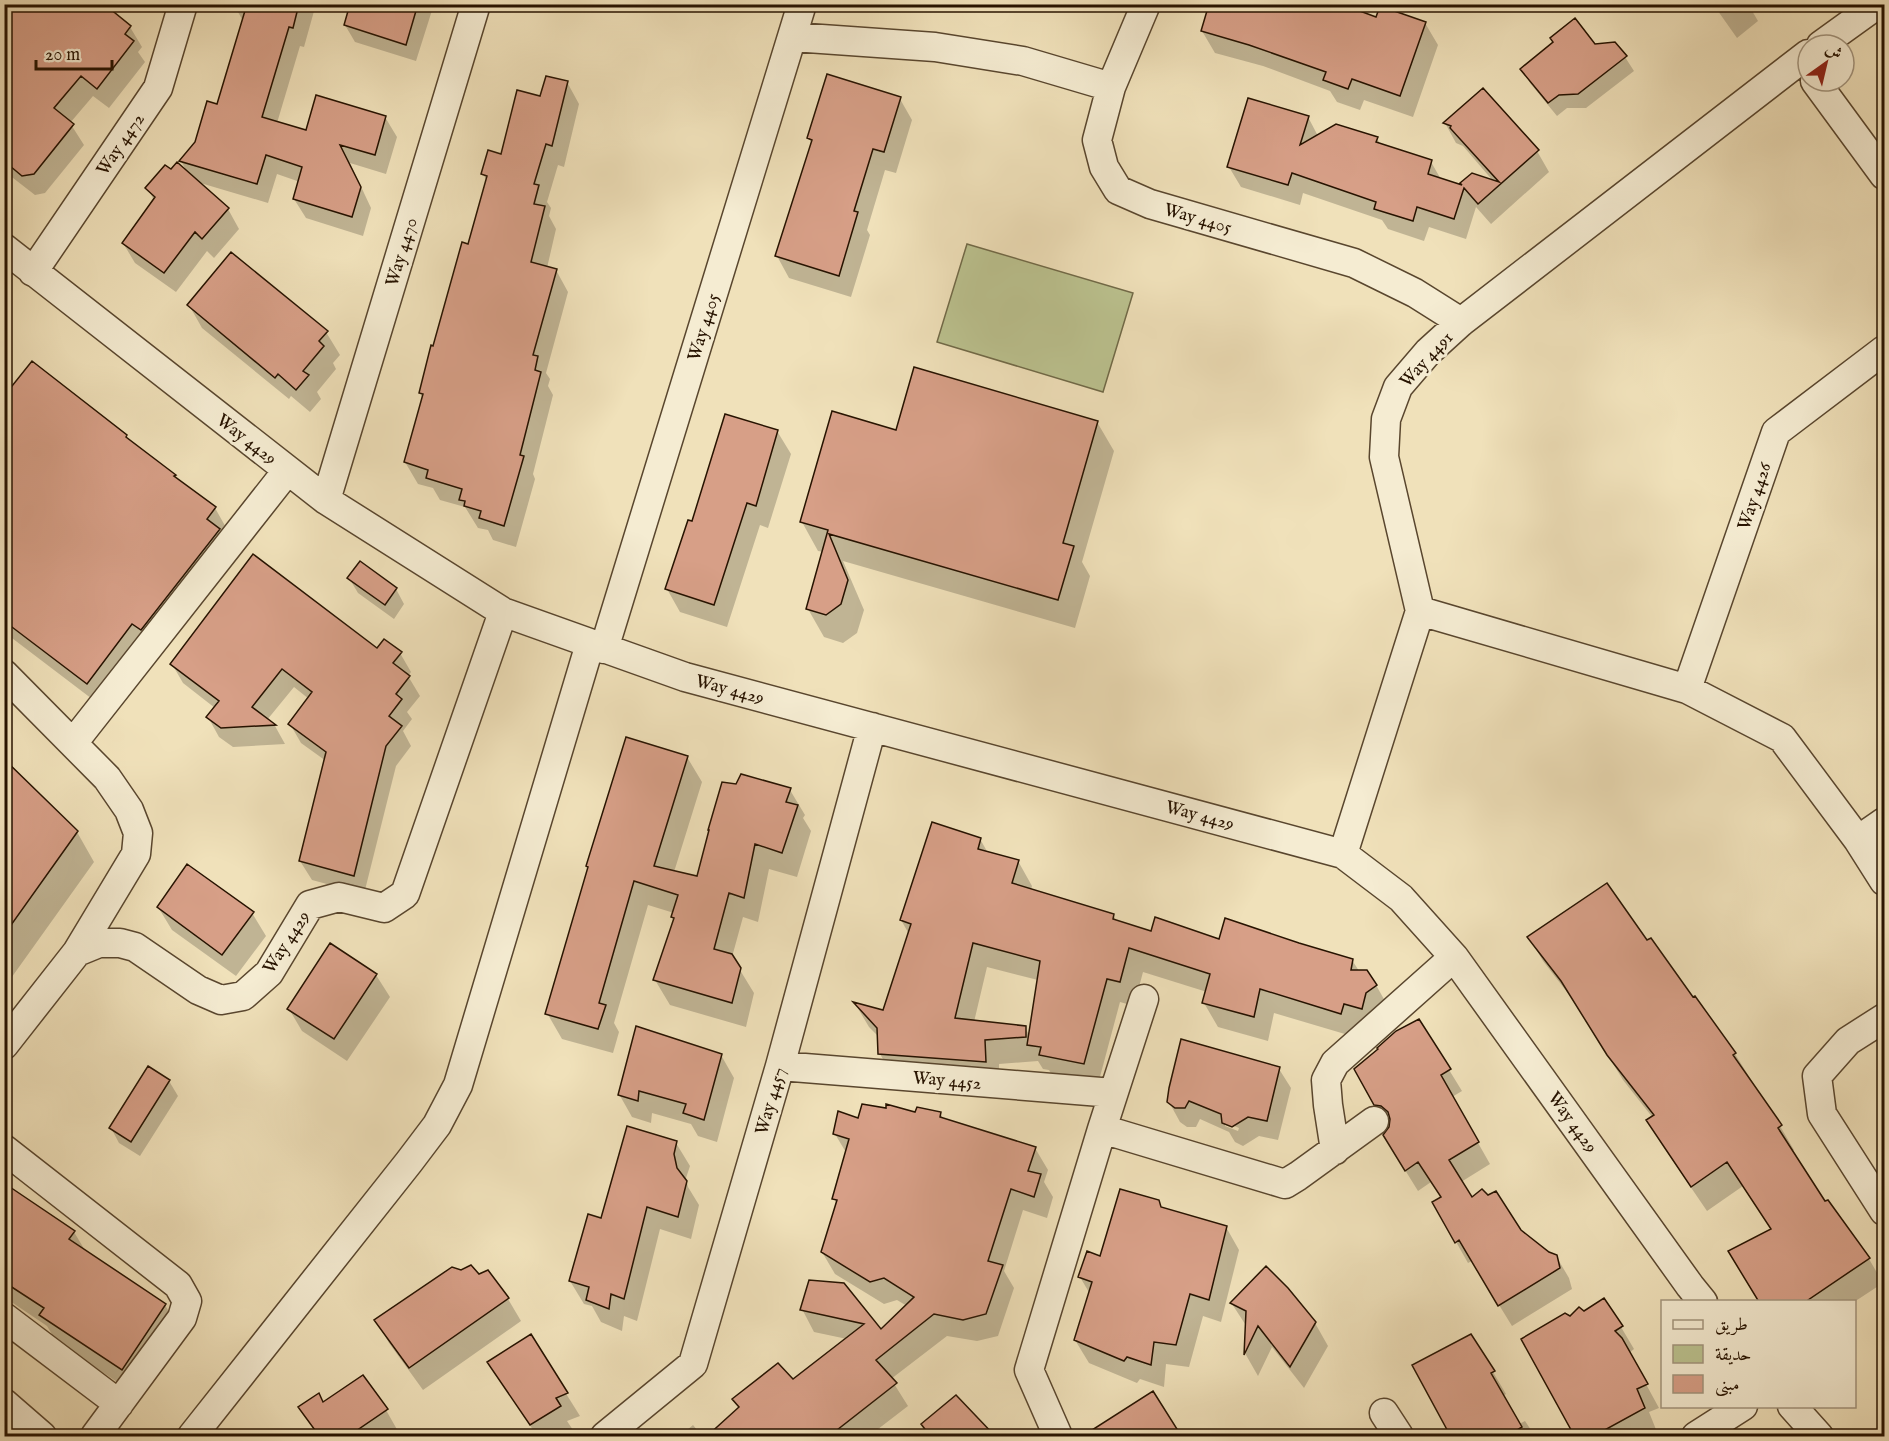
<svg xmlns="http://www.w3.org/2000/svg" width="1889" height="1441" viewBox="0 0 1889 1441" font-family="'IM FELL English',Amiri,serif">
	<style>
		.green { fill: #bbc28f; stroke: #716a48; stroke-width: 1.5 }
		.shadow { fill: #0003; fill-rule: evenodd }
		.building { fill: #d79f87; stroke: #271300; stroke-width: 1.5 }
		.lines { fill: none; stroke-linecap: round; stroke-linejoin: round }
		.minor-casing { stroke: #59462e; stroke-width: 31 }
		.minor { stroke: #f5ecd2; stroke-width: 28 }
		.labels { text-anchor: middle; stroke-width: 6; stroke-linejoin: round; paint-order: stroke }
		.street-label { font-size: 18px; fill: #271300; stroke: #f5ecd2 }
	</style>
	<rect width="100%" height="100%" fill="#f0e1ba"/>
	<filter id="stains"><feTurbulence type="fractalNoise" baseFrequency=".00333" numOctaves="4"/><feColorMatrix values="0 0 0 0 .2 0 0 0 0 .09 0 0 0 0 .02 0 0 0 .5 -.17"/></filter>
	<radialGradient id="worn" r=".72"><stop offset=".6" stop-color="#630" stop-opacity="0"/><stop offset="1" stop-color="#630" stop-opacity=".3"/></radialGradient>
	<path class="green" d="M967,244L1133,293L1103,392L937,342Z"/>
	<path class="shadow" d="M4,4H102L130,27L142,47L138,52L145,62L109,108L93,96L70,123L84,145L45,193L35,195L4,171Z
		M240,4H316L304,47L300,46L277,123L307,132L385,117L397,137L386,174L350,163L371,208L363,236L306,218L294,199L300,182L277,174L268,203L197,182L228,209L239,229L214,258L207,251L176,292L135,263L123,243L154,200L147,188L171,172H187L181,161L197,143L218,105L243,21L238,12Z
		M352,4H434L416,61L355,42L345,25Z
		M1207,4H1337L1377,19L1425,23L1438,45L1413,117L1364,100L1360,110L1337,102L1330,91L1263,66L1215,53L1202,31L1209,8Z
		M1713,4H1748L1758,21L1737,38Z
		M1594,45L1625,57L1634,71L1586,108H1567L1557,116L1530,83L1522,69Z
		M567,82L579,104L564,167L558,165L547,202L551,208L549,216L556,229L547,268L556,270L568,292L546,373L550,379L548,386L553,395L533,474L535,479L516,547L493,540L488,530L478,528L465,507L440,500L433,488L418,484L405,462L423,398L420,393L469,246L487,181L483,174L502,156L541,98Z
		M900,99L912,120L896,173L885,170L867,230L870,235L851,297L789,278L777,256L812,144L809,138Z
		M1308,117L1318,136L1377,138L1381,146L1431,162L1442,181L1464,188L1494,182L1463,146L1456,143L1445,123L1537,151L1549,172L1491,224L1476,207L1466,239L1429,227L1424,241L1388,229L1382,220L1303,193L1300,205L1241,187L1229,167Z
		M189,305L326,332L340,355L333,363L336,369L317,392L321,399L310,412L291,396L289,399L202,328Z
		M4,391L8,394L126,436L129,441L215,508L228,531L100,705L4,632Z
		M1097,422L1114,451L1082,562L1090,576L1075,628L843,561L864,610L857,633L843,643L824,637L808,609L824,552L818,551L802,522L897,431Z
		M777,431L791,454L768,528L760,525L727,627L680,612L667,589L693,523Z
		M349,578L396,589L404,604L394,619L358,593Z
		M377,650L400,653L411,672L408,676L420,696L407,712L412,719L403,731L411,746L396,766L364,894L312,880L300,861L326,761L301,743L290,724L309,699L294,687L267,720L275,726L285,744L233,747L219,737L208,717L215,708L183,683L172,664Z
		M687,757L702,782L674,872L698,878L790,790L805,815L803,818L811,831L797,877L769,869L758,922L743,917L732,957L754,993L746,1027L670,1005L655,980L675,920L674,913L648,905L614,1023L619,1032L613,1053L562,1039L547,1013L589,869L587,866Z
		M4,761L77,832L94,862L4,988Z
		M980,839L988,853L1018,861L1032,886L1031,890L1113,915L1117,922L1152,932L1220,941L1298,945L1352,960L1359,971L1376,985L1390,1010L1355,1037L1274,1013L1268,1041L1218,1027L1204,1003L1207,992L1143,972L1134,1006L1120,1002L1097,1088L1054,1079L1049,1070L1043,1069L1038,1061L999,1064V1086L894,1078L880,1054L879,1037L869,1027L856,1005L884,1012L909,934L901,920ZM987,967L1038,980L1030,1036L1025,1028L974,1022Z
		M158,907L252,913L266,936L236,976L172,930Z
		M1529,937L1647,943L1735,1054L1780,1126L1794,1150L1791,1152L1825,1203L1828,1202L1869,1259L1883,1283L1854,1302H1760L1772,1231L1743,1186L1707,1211L1662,1145L1648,1121L1653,1118L1623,1080L1577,1005L1543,961Z
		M376,975L390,997L347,1061L302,1031L289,1009Z
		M1419,1021L1462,1091L1452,1097L1490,1164L1461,1182L1471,1199L1520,1231L1548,1253L1556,1256L1569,1278L1572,1289L1512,1326L1472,1261L1468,1263L1434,1203L1442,1198L1431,1182L1418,1191L1397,1157L1392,1127L1388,1126L1375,1104Z
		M721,1055L734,1078L717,1142L698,1136L691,1124L652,1113L651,1123L632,1117L619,1094Z
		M1279,1069L1291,1088L1278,1140L1259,1136L1243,1146L1235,1142L1229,1132L1200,1119L1196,1127H1187L1180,1122L1169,1102ZM1225,1122L1239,1128L1238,1131L1225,1126Z
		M169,1081L178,1096L140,1156L119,1143L111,1128Z
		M940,1113L944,1120L1035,1148L1048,1170L1044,1182L1053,1197L1047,1218L1023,1210L1004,1271L1014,1288L998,1336L977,1341L947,1336L891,1379L908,1406L869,1436H708L740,1408L734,1399L793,1381L847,1339L814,1332L802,1309L810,1282L881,1331L907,1306L897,1300L884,1304L835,1274L822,1252L837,1205L834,1198L847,1154L835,1134L860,1120Z
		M676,1143L690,1166L686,1178L688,1187L699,1205L691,1239L660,1229L637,1321L624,1316L622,1331L601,1322L592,1306L584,1304L570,1281L602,1220Z
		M4,1185L74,1232L86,1252L165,1305L181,1332L138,1396L56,1341L47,1326L4,1297Z
		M1162,1209L1226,1227L1239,1250L1221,1322L1203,1316L1189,1367L1166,1364L1164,1387L1140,1379L1137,1383L1089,1363L1075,1340L1090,1294L1080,1277Z
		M488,1271L508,1299L521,1321L423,1390L389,1343L376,1320Z
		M1232,1304L1315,1323L1328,1346L1304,1388L1272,1347L1258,1376L1246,1355L1247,1327Z
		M1570,1318L1621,1327L1634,1349L1629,1353L1659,1408L1649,1412L1657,1432L1648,1436H1577Z
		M530,1336L580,1416L567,1421L573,1430L561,1436H537L489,1363Z
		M1414,1366L1493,1372L1506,1394L1503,1396L1519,1424L1525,1421L1535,1436H1453Z
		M363,1377L386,1410L399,1433L396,1435L397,1436H318L300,1407L323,1404Z
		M1152,1393L1180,1436H1098Z
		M693,1425L702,1436H680Z"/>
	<path class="building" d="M15,4H104L131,26L125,34L134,41L97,89L81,76L54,108L74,124L34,174L22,176L4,161V17Z
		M247,4H299L293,28L289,27L262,117L306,130L316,95L386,116L375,155L340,145L361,187L352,217L293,199L302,167L266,155L257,184L179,161L195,142L207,101L217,104Z
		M350,4H418L406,45L344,25Z
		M1209,4H1341L1376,17L1380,6L1426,22L1400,96L1352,79L1348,89L1323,80L1326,72L1249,45L1201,31Z
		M1575,18L1595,44L1615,42L1627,56L1578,94L1559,95L1548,103L1520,69L1553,42L1550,38Z
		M827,74L901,97L884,152L873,149L854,211L858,212L839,276L775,256L812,140L807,138Z
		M546,76L568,81L552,146L546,144L534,184L539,185L534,204L545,206L531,262L557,269L533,355L538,356L535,370L541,372L520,455L524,456L504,526L479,518L481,511L464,506L465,501L459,500L462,489L426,478L428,470L404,462L423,394L419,393L431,345L433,346L462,242L468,244L487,176L481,174L488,150L501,154L517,90L540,96Z
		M1483,88L1539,150L1478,204L1464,188L1454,219L1417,207L1413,221L1374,209L1376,202L1292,173L1288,185L1227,167L1248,98L1309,116L1300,145L1336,124L1378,137L1376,142L1432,160L1428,174L1462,185L1460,183L1472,173L1499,182L1450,128L1451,126L1443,123Z
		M177,162L229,208L202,239L195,232L164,273L122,243L155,197L145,188L165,165L171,169Z
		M231,252L328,331L319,341L324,346L303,371L309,375L296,390L278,374L275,378L187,305Z
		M32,361L127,435L126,437L176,475L174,476L216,507L207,519L220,529L141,630L132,624L87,684L4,621V396Z
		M914,367L1098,421L1063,543L1074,546L1058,600L829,534L848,580L841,604L826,615L806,609L828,530L800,522L832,411L896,430Z
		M725,414L778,430L756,506L747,503L714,605L665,589L688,520L692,521Z
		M253,554L377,648L384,639L402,652L393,663L410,676L396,694L402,699L389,716L402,726L386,746L354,876L299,861L326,752L288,724L312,692L282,669L252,707L276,725L221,728L206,717L219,701L170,664Z
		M360,561L397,588L385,605L347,578Z
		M626,737L688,756L654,866L697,876L709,830H708L722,782L736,784L741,774L791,788L786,802L798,805L782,853L755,844L744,898L729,893L714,949L732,954L741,968L732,1003L653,980L674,918L671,917L678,895L634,881L599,1003L606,1005L598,1029L545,1014L588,867L586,866Z
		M4,759L78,831L4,935Z
		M932,822L981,838L978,849L1019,860L1012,883L1114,914L1113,919L1151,931L1155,917L1219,939L1225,918L1299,943L1353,959L1351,970H1367L1377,985L1366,993L1362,1009L1344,1004L1341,1014L1260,989L1254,1017L1202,1003L1210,974L1129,948L1120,982L1107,979L1084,1064L1039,1055L1041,1047L1027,1045L1040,961L973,943L955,1018L1026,1026V1037L985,1040L986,1062L878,1054L877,1028L853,1002L883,1010L911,924L900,920Z
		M187,864L254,912L222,955L157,907Z
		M1607,883L1647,940L1651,938L1693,997L1695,996L1736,1053L1733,1055L1782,1125L1778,1128L1825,1201L1828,1200L1870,1258L1805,1302H1759L1728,1251L1771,1229L1727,1162L1691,1187L1646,1120L1654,1115L1607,1055L1561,981L1527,937Z
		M330,943L377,974L334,1039L287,1009Z
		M1419,1019L1451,1069L1441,1075L1479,1142L1449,1160L1472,1197L1482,1189L1488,1195L1496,1191L1521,1230L1549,1252L1557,1255L1560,1268L1498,1306L1459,1240L1455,1243L1432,1202L1441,1197L1418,1162L1405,1171L1383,1135L1389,1127L1390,1119L1388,1112L1381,1106L1374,1105L1354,1069L1378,1049L1377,1048L1396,1031Z
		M636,1026L722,1054L704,1120L683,1113L686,1104L639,1091L638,1101L618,1095Z
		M1181,1039L1280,1067L1267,1121L1248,1117L1232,1127L1222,1123L1221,1114L1189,1101L1185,1108H1175L1167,1102L1169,1088Z
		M148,1066L170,1080L131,1142L109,1128Z
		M862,1104L886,1108V1104L915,1112L917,1107L941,1112L940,1117L1036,1147L1028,1171L1041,1174L1034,1197L1011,1189L988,1261L1003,1265L986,1314L963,1320L934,1314L876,1360L897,1383L828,1437H706L739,1407L732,1399L778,1363L793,1379L864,1324L800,1310L809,1280L844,1283L881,1329L914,1297L884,1278L870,1282L821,1252L837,1200L832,1199L849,1139L833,1134L838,1111L858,1118Z
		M627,1126L677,1141L674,1154L677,1168L687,1181L678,1217L647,1207L624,1299L611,1294L609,1309L586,1300L589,1287L569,1281L588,1214L601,1218Z
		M4,1183L75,1231L69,1239L166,1304L122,1370L39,1315L44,1308L4,1282Z
		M1120,1189L1159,1200L1161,1207L1227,1226L1209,1300L1190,1294L1176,1345L1154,1342L1151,1365L1127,1357L1124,1361L1074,1340L1092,1282L1078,1277L1087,1251L1100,1256Z
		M471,1265L479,1274L488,1270L509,1298L409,1368L374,1320L452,1267L461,1270Z
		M1266,1266L1288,1288L1316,1322L1290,1367L1258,1326L1244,1355L1246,1311L1230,1303Z
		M1604,1298L1623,1326L1615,1331L1622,1338L1648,1384L1637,1389L1645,1408L1592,1437H1575L1521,1339L1565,1313L1570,1316L1579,1307L1584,1311Z
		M531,1334L568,1393L556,1398L561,1406L530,1425L487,1362Z
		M1471,1334L1495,1371L1491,1373L1522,1427L1506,1437H1451L1412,1365Z
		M363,1375L388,1409L347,1437H320L298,1407L319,1393L323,1402Z
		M1153,1391L1177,1429L1166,1437H1081Z
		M956,1395L996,1437H931L921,1424Z"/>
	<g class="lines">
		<g class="minor-casing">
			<path id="minor" d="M1146,4L1111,87L1097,140L1104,167L1118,190L1150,204L1354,263L1415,293L1461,322
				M793,37L935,47L1023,61L1111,87
				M1821,45L1878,4
				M1815,81L1884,175
				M4,248L326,500L503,612L685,677L1343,854L1401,898L1454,957L1690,1286L1703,1302
				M33,272L158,88L183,4
				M326,500L476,4
				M1420,611L1687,689L1782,738L1858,840L1884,881
				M604,649L802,4
				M4,674L107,778L129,810L138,833L136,854L77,952
				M1687,689L1776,432L1884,350
				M73,743L287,471
				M1858,840L1884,822
				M1343,854L1420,611L1384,457L1386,419L1398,387L1428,352L1461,322L1808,54
				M1884,1018L1848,1041L1817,1076L1822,1114L1884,1211
				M4,1045L77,952L99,943H120L135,947L198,990L221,1000L243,996L269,973L310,905L339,897L384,908L405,894L503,612
				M780,1066L1113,1093
				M1102,1129L1285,1184L1298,1176L1374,1121
				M4,1149L178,1285L187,1301L182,1318L95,1436
				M1335,1150L1328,1105L1326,1080L1335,1063L1454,957
				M4,1317L119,1404
				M4,1403L42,1436
				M1792,1406L1819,1436
				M1384,1413L1399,1436
				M192,1436L409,1162L437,1125L458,1085L590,644
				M605,1436L693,1364L780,1066L872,727
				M1058,1436L1029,1370L1102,1129L1144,999
				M1696,1436L1743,1406"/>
		</g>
		<use href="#minor" class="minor"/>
	</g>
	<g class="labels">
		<g class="street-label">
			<text transform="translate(120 144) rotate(-56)" y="6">Way 4472</text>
			<text transform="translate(1198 218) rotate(16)" y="6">Way 4405</text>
			<text transform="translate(401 252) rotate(-73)" y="6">Way 4470</text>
			<text transform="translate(703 327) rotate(-73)" y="6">Way 4405</text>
			<text transform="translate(1426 359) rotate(-47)" y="6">Way 4491</text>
			<text transform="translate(247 439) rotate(38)" y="6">Way 4429</text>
			<text transform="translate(1754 496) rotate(-71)" y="6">Way 4426</text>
			<text transform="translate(730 689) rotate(15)" y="6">Way 4429</text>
			<text transform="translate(1200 815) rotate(15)" y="6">Way 4429</text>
			<text transform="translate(286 942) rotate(-57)" y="6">Way 4429</text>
			<text transform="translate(947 1080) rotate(5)" y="6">Way 4452</text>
			<text transform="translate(770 1101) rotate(-74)" y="6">Way 4457</text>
			<text transform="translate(1573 1122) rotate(54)" y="6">Way 4429</text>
		</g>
	</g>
	<rect width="1889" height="1441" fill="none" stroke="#f0e1ba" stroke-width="24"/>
	<rect x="6" y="6" width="1877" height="1429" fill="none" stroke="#271300" stroke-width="3"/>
	<rect x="12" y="12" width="1865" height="1417" fill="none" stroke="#271300" stroke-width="1.5"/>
	<rect x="1661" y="1300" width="195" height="108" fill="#f5ecd2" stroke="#a3957e" stroke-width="1.5"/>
	<rect x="1673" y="1320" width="30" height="9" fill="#f5ecd2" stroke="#a3957e" stroke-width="1.5"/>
	<text x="1715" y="1330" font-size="18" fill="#271300">طريق</text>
	<rect x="1673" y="1345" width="30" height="18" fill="#bbc28f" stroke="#a3957e" stroke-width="1.5"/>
	<text x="1715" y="1360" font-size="18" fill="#271300">حديقة</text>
	<rect x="1673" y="1375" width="30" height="18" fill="#d79f87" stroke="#a3957e" stroke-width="1.5"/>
	<text x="1715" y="1390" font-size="18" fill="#271300">مبنى</text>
	<g transform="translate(1826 63) rotate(34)"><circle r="28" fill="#f5ecd2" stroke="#a3957e" stroke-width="1.5"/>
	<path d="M0-4.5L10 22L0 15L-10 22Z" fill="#8f2418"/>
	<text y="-9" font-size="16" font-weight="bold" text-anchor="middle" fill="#271300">ش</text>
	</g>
	<path d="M36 60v9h76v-9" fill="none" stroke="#271300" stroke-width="3"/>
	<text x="45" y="60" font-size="18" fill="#271300" stroke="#f5ecd2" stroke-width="4.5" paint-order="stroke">20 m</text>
	<rect width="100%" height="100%" filter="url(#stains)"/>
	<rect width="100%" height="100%" fill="url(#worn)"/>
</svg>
